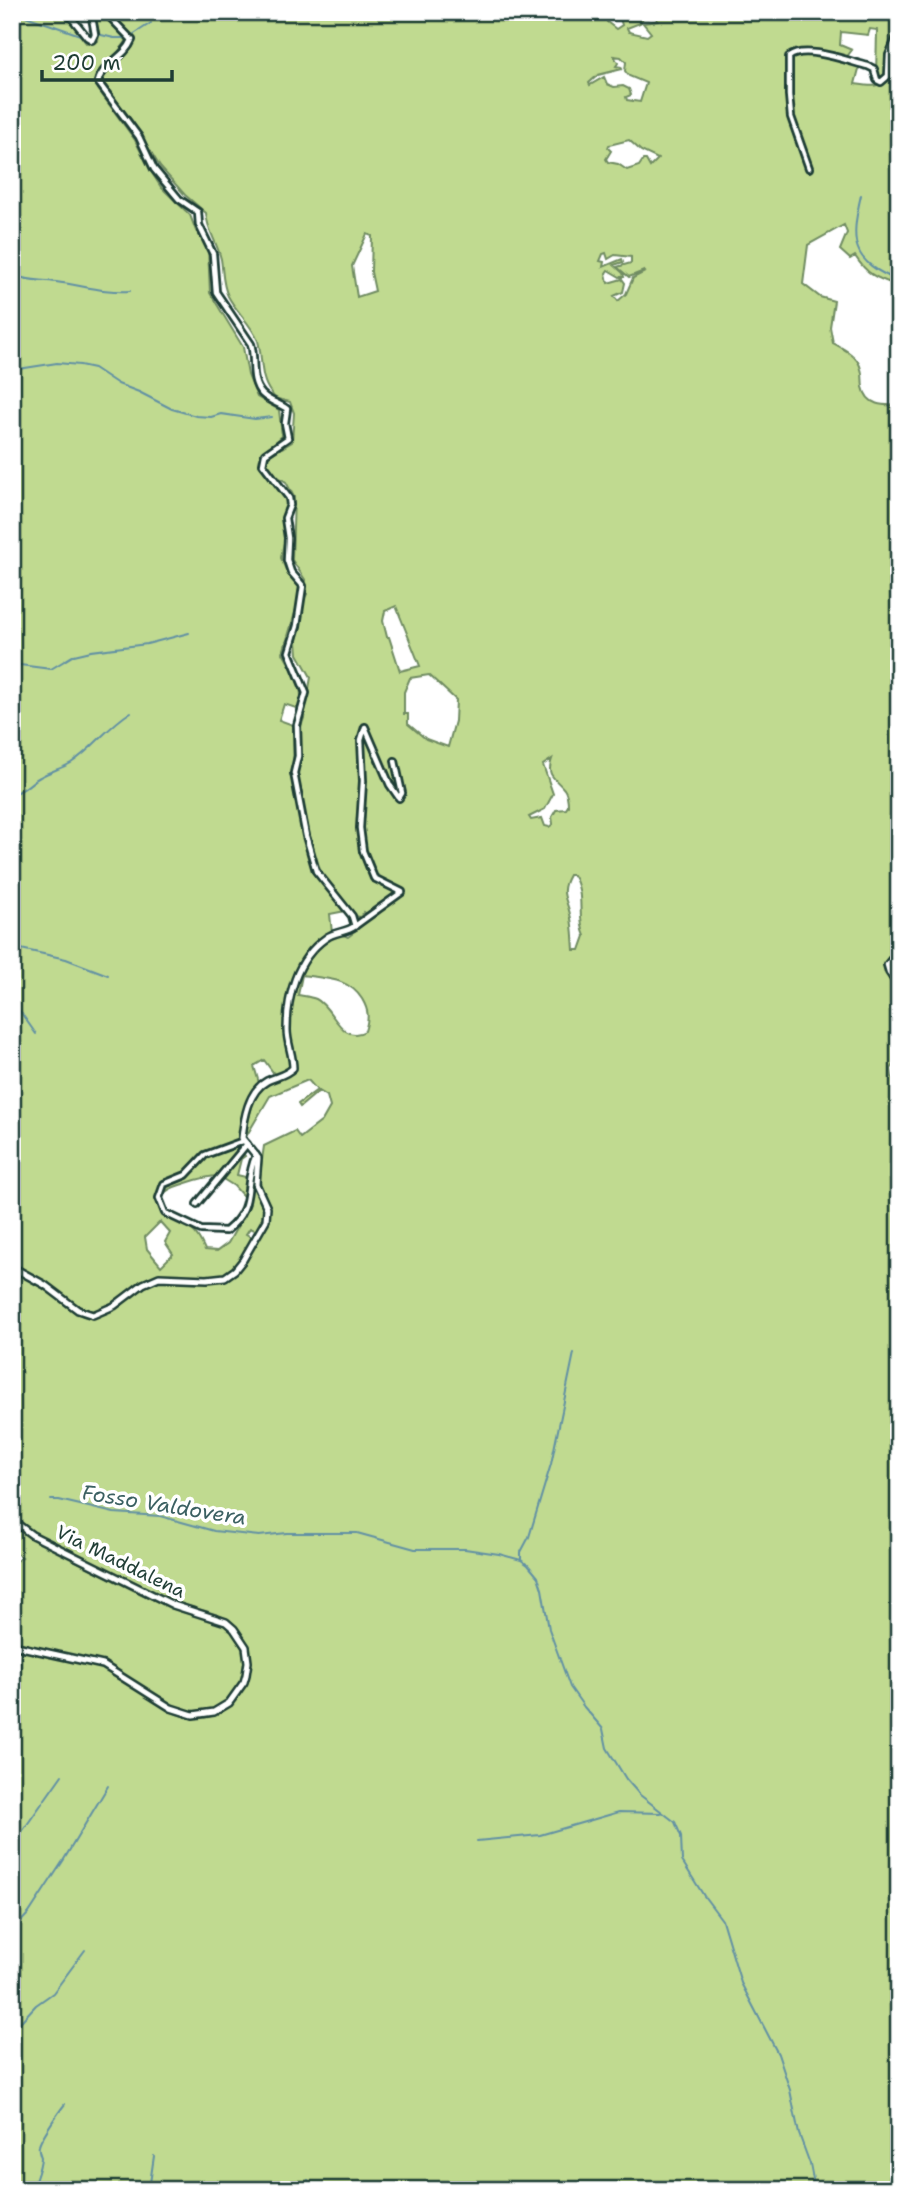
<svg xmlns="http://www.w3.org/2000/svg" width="911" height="2202" viewBox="0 0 911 2202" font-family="'Shantell Sans',sans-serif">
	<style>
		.green { fill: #c0da90; stroke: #708c62; stroke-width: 2; fill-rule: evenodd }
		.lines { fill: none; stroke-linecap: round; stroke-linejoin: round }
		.stream { stroke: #6291a4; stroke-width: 2 }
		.minor-casing { stroke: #1f3d34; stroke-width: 10 }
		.tertiary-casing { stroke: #1f3d34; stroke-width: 10 }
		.minor { stroke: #fff; stroke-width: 4.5 }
		.tertiary { stroke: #fff; stroke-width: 5 }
		.labels { text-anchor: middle; stroke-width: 7; stroke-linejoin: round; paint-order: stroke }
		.street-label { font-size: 19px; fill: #1f3d34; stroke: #fff }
		.water-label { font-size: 21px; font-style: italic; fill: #3b6062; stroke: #fff }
	</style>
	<rect width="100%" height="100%" fill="#fff"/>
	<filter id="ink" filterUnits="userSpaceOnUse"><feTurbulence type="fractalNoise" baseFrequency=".0143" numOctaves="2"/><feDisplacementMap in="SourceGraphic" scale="14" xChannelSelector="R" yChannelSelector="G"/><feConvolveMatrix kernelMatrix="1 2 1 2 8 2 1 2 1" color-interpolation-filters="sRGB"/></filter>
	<g filter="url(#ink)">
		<path class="green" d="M12,12H63L86,43L98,41L99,33L94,12H103C110,22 122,31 127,40C119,54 105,63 96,78L98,89L135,140L150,170L161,187L190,215L196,231L208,248L210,293L243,347L248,375L257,397L279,410L282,436L263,454L259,465L284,494L287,501L282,517L285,537L281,558L288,575L298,583L301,593L283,653C294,673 306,687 299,709L284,704L279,720L293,725L294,785L309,860L325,888L345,911L330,914L332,933C279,961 288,1013 290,1064L288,1070L275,1075L264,1060L254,1066L259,1083L240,1136L237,1141L221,1148L223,1151L240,1145L243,1147L241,1150L245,1156L241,1159L237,1175L254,1179C258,1203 271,1206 257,1231L250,1228L246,1234L253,1238C245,1250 237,1271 223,1276C201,1284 174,1267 149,1278C129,1287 113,1314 89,1313C72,1312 59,1291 46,1282C35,1275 23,1272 12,1265ZM218,1176L234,1186L250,1204L228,1243L217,1251L205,1250C202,1244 199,1236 193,1231C178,1220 138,1198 180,1185C193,1181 205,1176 218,1176ZM160,1222L170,1233L165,1242L173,1254L161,1266L147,1249L145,1237Z
			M108,12H605L607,22L616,29L622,25L618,12H646L649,15L648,18H643L640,23L627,28L629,32L647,36L651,33L643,23L658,21L652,12H894L892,18L899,23V29L887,53V75L880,80L876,76L877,30L870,29L868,35L841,32L840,45L852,50L845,59L810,51L793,52L822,56L860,65L855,84C869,86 880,89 889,77L890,58L899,36V286C877,278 868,276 855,256L850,259L840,250L847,233L844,225L808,245L803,284L820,297L834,301L830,327L833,343C844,349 858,356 861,369C863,375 862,381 863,387C867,406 883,406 899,405V1050H897L896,1062L891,1069L892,1077L899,1084V2190H12V1674L20,1672L21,1650L23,1648C56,1656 90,1661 120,1677C141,1688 160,1710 183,1716C231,1730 269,1671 240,1631C225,1611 199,1611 178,1603C148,1591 120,1575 91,1562C64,1549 33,1538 12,1517V1270L43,1286L83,1316L92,1318L122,1304L149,1283L164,1279C188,1280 220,1289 239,1270L270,1218V1206L259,1181L264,1146L295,1131L300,1138L322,1121L330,1107L327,1096L319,1091L300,1107L298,1104L317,1090L308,1080L270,1096L244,1140V1138L253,1102L262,1088L294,1069C288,1030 284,986 312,954C319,947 327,934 338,934C342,934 345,936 348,937L352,934L353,929L369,916L364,912L360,917L355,916L334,891L318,869L299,791L297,775L301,750L299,733L304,718L311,677L298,654L297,641L303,601L307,594L306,581L292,560L294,497L286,482L271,472L267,466V457L292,442L294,413L290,402C282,400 275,400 271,393C259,378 263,358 258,341C251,323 236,312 228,296C222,284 223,271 221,259C217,242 207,230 206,213L185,195L160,167L133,122L103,82L102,76L132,48L134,40C127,29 116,23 108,12ZM614,56L621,57L626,62L625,71L629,76L646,83L640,102L627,100L626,97L631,95L629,89L623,86L614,87L607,84L604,77L590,85L589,83L598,75L622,69L621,67L616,66L618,63ZM629,140L641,151L658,159L650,167L646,160H643L639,166L627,170L618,164L608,162L606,159L611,151L608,148L609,145ZM367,234L372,236L371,272L375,291L357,297L352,266ZM606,253L608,259L615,255L631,257V263L617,267L629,277L644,271L645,272L633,278L626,294L618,301L614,296L623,292L625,283L622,279L608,283L606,273L608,270L620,277H624L623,273L614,265L623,262L622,259L603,267L604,262L600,261L603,254ZM396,606L420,666L400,671L389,637H387L383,621L385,611ZM429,675L456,700L455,721L448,747L426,739L408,724V714H404V692L410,678ZM552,759C546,776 554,777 564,789C567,793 568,801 568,806L566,809L556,810L552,817L553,824L549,827L545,826L542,818L531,820L529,817L545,809L553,794L543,765ZM569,875H573C586,895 576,916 585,936L580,950H574C573,938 573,925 570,914C566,897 559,893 569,875ZM302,975C325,979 348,977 362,999C369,1011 369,1018 365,1031C341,1045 333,1007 316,999C311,997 303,996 298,995Z
			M12,1522L29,1536C76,1560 123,1587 172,1608C189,1616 211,1616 227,1627C240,1637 247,1654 244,1670C242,1683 234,1697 222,1705C183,1733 133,1676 99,1661L12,1642V1564L22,1557L12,1551Z"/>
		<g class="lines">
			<path class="stream" d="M14,12L83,36
				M131,36L151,23
				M84,40L93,42L97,39V34L114,38H127
				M861,195C850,243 851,261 899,281
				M12,275C28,281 40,280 56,282C81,285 105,293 130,291
				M12,370L57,363L80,365L94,368L118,384L139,392L172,409L196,416L211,417L221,414L255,419L272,417
				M12,664L51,669L74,655L91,651L147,644L189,633
				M12,794C24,792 30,782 40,777C50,771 61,769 71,763C93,749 108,726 131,712
				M12,947L66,959L108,975
				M12,1000L36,1034
				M12,1315L18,1313
				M51,1500H59L114,1513L160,1516L214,1531L259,1536L287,1533H357L415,1549H465L499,1554L521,1560L528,1565L538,1577L542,1589L549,1629L570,1687L584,1707L603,1729L607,1748L626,1779L640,1795L675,1822L681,1836L682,1861L704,1896L722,1920L741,1983L778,2054L790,2090L799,2134L810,2164L815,2190
				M521,1559V1552L529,1537L551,1464L574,1353
				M12,1759L15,1750L14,1730L18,1697
				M477,1841L540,1835L619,1812L661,1813
				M12,1846L62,1775
				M12,1931L29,1913L63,1861L108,1786
				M12,2031L36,2005L53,1993L85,1950
				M308,2180L311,2190
				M32,2190C35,2180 41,2167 41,2157C40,2155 38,2148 39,2146C40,2139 60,2110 65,2104
				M149,2190L154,2156"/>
			<g class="minor-casing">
				<path id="minor" d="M67,12L87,37L92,40L95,34L91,12
					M105,12L132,40C125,58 102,64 98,82L139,137L154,169L179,199L198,212L199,225L213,254L216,292L251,344C256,360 249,380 262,394C270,402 279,403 287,409L285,423L288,438L265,454L263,464L289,498L290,505L285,518L288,538L287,560L291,572L303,586L297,626L289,652L306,693L297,725L298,756L294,773L306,836L316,871L352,916L355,926L402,892L374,878L363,851L360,828L363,781L361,740L365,727
					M809,168L791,117L789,95V57C805,44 850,62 868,66L874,69L877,80L881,82L888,76L889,55L899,32
					M365,727L390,785L399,798L402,793L395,761
					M899,950L887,965L889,972L899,987
					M243,1141L205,1155L186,1175L164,1184L159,1198L165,1213L201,1230L226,1231C257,1206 242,1186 256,1155
					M197,1204L247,1144"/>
			</g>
			<g class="tertiary-casing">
				<path id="tertiary" d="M12,1267L45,1285L78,1310L93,1315L114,1306L143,1284L159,1277L207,1279L225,1277L235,1270L243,1260L266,1220L267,1208L256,1184L258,1158L242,1138C244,1119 248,1091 267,1081C277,1076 285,1076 293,1068C293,1055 287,1043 287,1030C287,996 296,959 326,938C335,931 346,933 355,926
					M12,1520L32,1535L173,1605L226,1622L234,1629L246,1647L248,1662L246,1675L244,1682L229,1703L214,1712L193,1715L171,1708L103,1665L12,1645"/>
			</g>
			<use href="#minor" class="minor"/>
			<use href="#tertiary" class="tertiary"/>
		</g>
	</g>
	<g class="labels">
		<g class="street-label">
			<text transform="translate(121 1561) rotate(26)" y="7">Via Maddalena</text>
		</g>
		<g class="water-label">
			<text transform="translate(164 1505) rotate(9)" y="7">Fosso Valdovera</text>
		</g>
	</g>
	<rect width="911" height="2202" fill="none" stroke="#fff" stroke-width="42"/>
	<rect x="21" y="21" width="869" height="2160" fill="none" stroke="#1f3d34" stroke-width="2.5" filter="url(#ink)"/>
	<path d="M42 70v10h130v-10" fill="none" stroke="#1f3d34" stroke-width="3.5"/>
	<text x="52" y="70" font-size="21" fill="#1f3d34" stroke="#ffffff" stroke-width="5" paint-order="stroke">200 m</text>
</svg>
